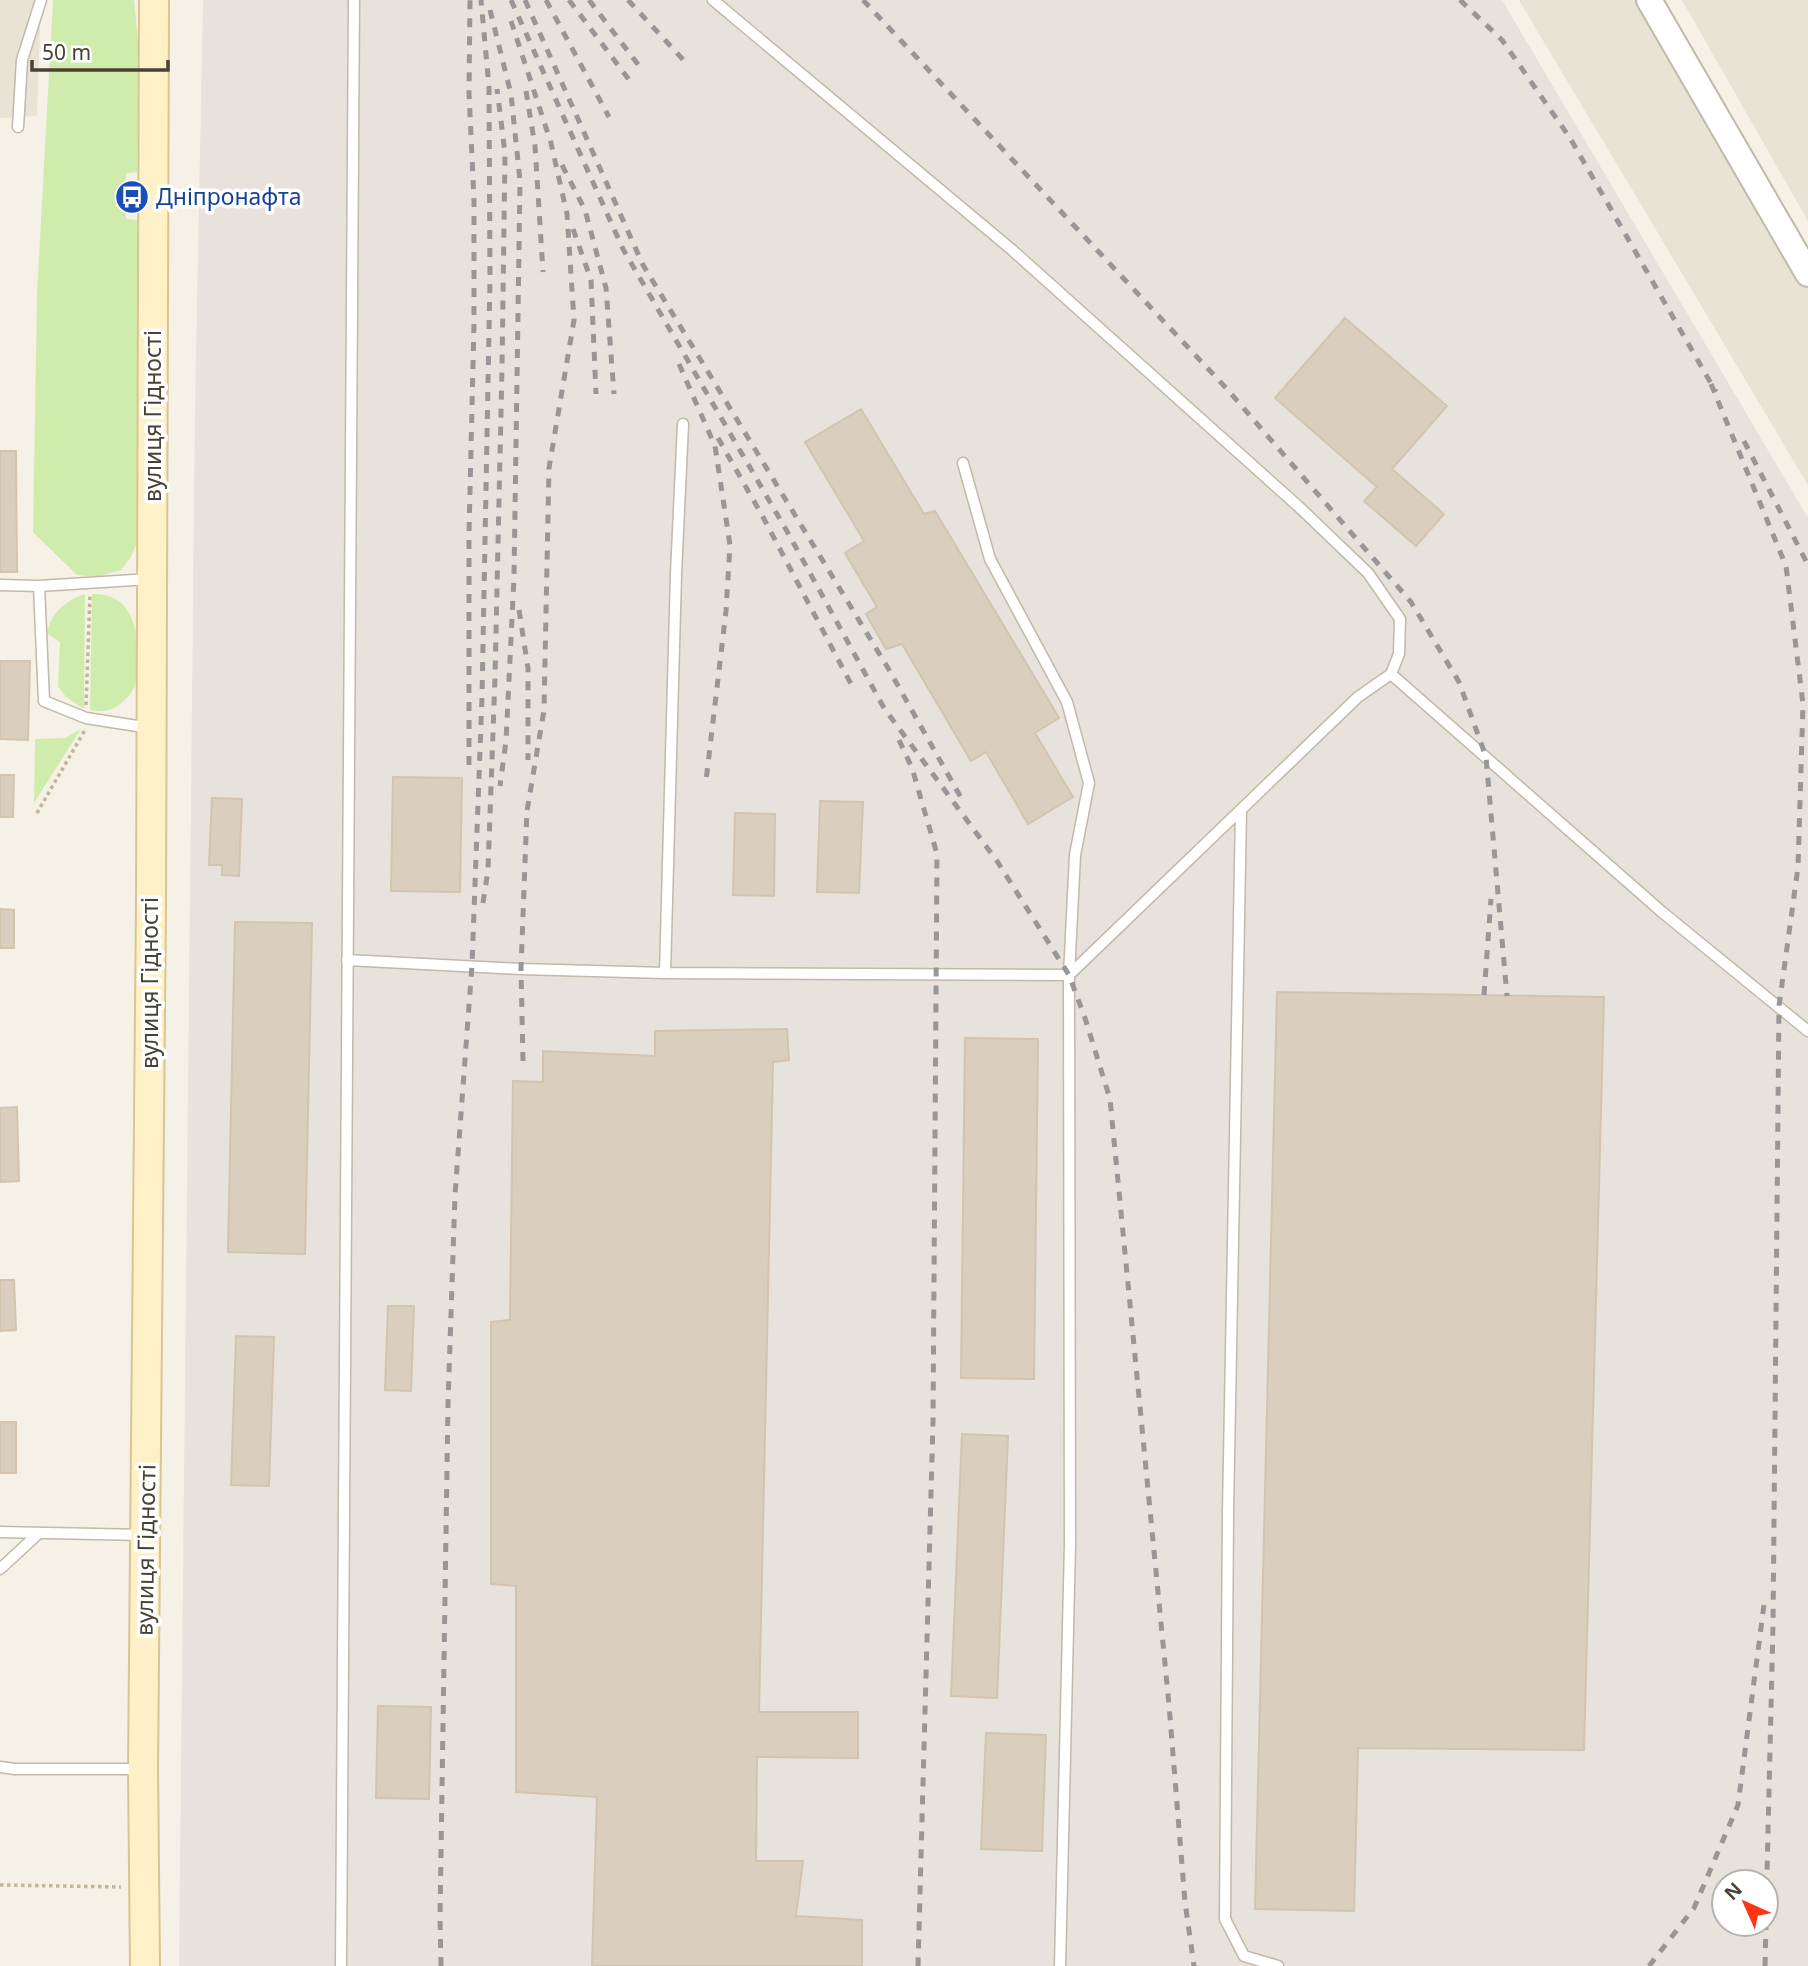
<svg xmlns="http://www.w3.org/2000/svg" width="1808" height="1966" viewBox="0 0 1808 1966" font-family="'Noto Sans',sans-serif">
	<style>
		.residential { fill: #e9e3d5 }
		.industrial { fill: #e7e2dc; fill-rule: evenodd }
		.green { fill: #d0ecad }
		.building { fill: #dacfbf; stroke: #d3c4ae; stroke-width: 2 }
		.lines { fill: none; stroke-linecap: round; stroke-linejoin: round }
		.service-casing { stroke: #c1b9a9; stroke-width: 13 }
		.tertiary-casing { stroke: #c1b9a9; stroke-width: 28 }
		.secondary-casing { stroke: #d9c593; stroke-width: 32 }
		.path { stroke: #c4b599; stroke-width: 3.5; stroke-dasharray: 3.5 3.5; stroke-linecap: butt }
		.service { stroke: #fff; stroke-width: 10 }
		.tertiary { stroke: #fff; stroke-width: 24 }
		.secondary { stroke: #fff1c7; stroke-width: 28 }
		.rail { stroke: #979797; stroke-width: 5; stroke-dasharray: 9 9; stroke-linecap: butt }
		.labels { text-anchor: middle; stroke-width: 7; stroke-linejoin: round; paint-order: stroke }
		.transit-label { font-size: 23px; fill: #164399; stroke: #fff; text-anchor: start }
		.street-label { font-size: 23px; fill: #494135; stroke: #fff }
	</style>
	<rect width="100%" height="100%" fill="#f5f1e7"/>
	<path class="residential" d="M0,0H41L37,116L0,118Z
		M1519,0H1638L1808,290V485Z
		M1682,0H1808V221Z"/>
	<path class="industrial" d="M203,0H1502L1808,518V1966H179L195,407ZM1724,1882H1766V1924H1724Z"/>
	<path class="green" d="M53,0H134L140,59L137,172L126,173V219L138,220V540L131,557L121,570L96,577L77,575L33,532L37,295Z
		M85,594L84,708V709L66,697L58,686L60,642L47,633C51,613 65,601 85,594Z
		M92,594C134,593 139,631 137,665C136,671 137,680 135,686C131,695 120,706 112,709C105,712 97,711 90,710Z
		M81,729L34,803L35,739L65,738Z"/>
	<path class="building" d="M1345,318L1447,406L1392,469L1444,514L1416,546L1364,501L1377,487L1275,398Z
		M861,409L924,514L935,511L1059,718L1035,733L1073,797L1028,824L986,752L971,761L902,644L886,649L866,614L877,607L845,553L864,541L805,442Z
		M0,451H16L17,572H0Z
		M0,661H30L28,740L0,739Z
		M0,775H14L13,817H0Z
		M393,777L462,778L460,892L391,891Z
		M212,798L242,799L239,876L222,875V865H209Z
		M820,801L863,802L859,893L817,892Z
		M735,813L775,814L774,896L733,895Z
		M0,909L14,910V948H0Z
		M235,922L312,923L305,1254L228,1252Z
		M1277,992L1604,997L1584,1750L1358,1748L1354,1911L1255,1909Z
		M787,1029L789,1060L773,1062L759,1712H858V1758L757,1757L756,1861H803L796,1916L862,1920V1966H592L597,1797L516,1792V1586L491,1584V1322L510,1320L513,1081L543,1082V1051L655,1056V1031Z
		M965,1038L1038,1039L1034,1379L961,1378Z
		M17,1107L19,1181L0,1182V1108Z
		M0,1280H14L16,1330L0,1331Z
		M388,1306H414L411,1391L385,1390Z
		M236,1336L274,1337L269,1486L231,1485Z
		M0,1422H16V1473H0Z
		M962,1434L1008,1436L997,1698L951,1696Z
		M378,1706L431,1707L429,1799L376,1798Z
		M986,1733L1046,1735L1042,1851L981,1849Z"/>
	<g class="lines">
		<g class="service-casing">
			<path id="service" d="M18,127L22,60L41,0
				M963,463L990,559L1067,702L1089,783L1075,855L1069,975L1070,1544L1060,1966
				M0,585L39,586L150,579
				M39,586L44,701L86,718L150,728
				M1391,674L1662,912L1808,1031
				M1241,811L1228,1513L1225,1919L1244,1956L1278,1966
				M347,960L521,969L665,973L1069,975L1358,697L1391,674L1399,654L1400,619L1368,573L1298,506L1011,249L713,0
				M665,973L676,574L683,424
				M0,1532L143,1535
				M0,1569L39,1533
				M0,1767L15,1769H142
				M341,1966L354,0"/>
		</g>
		<g class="tertiary-casing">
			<path id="tertiary" d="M1649,0L1808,274"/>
		</g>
		<g class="secondary-casing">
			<path id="secondary" d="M145,1966L143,1769L151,903L154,0"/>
		</g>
		<path class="path" d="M86,705L90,594
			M37,813L85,730
			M0,1885L121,1887"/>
		<use href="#service" class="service"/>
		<use href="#tertiary" class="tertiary"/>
		<use href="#secondary" class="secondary"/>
		<path class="rail" d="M511,0L623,249L788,533L884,708L997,861L1069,975L1085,1018L1110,1099L1169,1705L1185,1902L1194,1966
			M525,0L643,265L888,668L964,803
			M546,0L609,117
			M569,0L630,81
			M589,0L640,67
			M628,0L689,66
			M863,0L1227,389L1411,602L1459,682L1486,757L1507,996
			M1460,0L1502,40L1570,138L1716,392
			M490,10L511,94L520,181L514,577L506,741L500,786
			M511,21L551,143L567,214L574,320L549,468L544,710L526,817
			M526,91L535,146L543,272
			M562,165L585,210L606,288L614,394
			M573,229L591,280L596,394
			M679,364L715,446L730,545L726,611L706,781
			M1711,384L1786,566L1803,704L1798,867L1779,1006L1773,1625L1766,1915
			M718,438L763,517L851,684
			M1744,441L1808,565
			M519,610L528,668V760
			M899,740L912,768L937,854L933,1421L918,1966
			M469,765V533L474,323V200L469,93L470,0
			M483,903L488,870L495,677L502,368L505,153L497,89
			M1484,995L1491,899
			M523,1061L521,969L527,809
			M441,1966L440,1917L448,1404L455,1195L472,965L482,697L490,279L489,87L481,0
			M1649,1966L1694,1908L1738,1805L1765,1597
			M1765,1966L1766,1924"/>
	</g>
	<defs>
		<g id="bus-disc" transform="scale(1.75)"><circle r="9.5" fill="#1a4fb4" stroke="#fff"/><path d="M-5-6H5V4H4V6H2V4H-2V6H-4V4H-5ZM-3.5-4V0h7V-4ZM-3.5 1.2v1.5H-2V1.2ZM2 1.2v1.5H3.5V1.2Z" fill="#fff"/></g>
	</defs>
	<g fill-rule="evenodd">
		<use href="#bus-disc" x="132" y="197"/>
	</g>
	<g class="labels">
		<g class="transit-label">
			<text x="156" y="205">Дніпронафта</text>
		</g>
		<g class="street-label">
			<text transform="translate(153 416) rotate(-90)" y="8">вулиця Гідності</text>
			<text transform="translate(150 983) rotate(-90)" y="8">вулиця Гідності</text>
			<text transform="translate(146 1550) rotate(-89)" y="8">вулиця Гідності</text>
		</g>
	</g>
	<g transform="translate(1745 1903) rotate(315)"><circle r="33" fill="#ffffff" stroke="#b6b3ae" stroke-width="2"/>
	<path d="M0-5L12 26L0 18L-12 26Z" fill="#ff3614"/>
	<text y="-10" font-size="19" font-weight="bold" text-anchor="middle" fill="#494135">N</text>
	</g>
	<path d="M32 60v10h136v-10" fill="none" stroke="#494135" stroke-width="3.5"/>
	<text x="42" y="60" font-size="21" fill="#494135" stroke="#ffffff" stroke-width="5" paint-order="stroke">50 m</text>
</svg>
